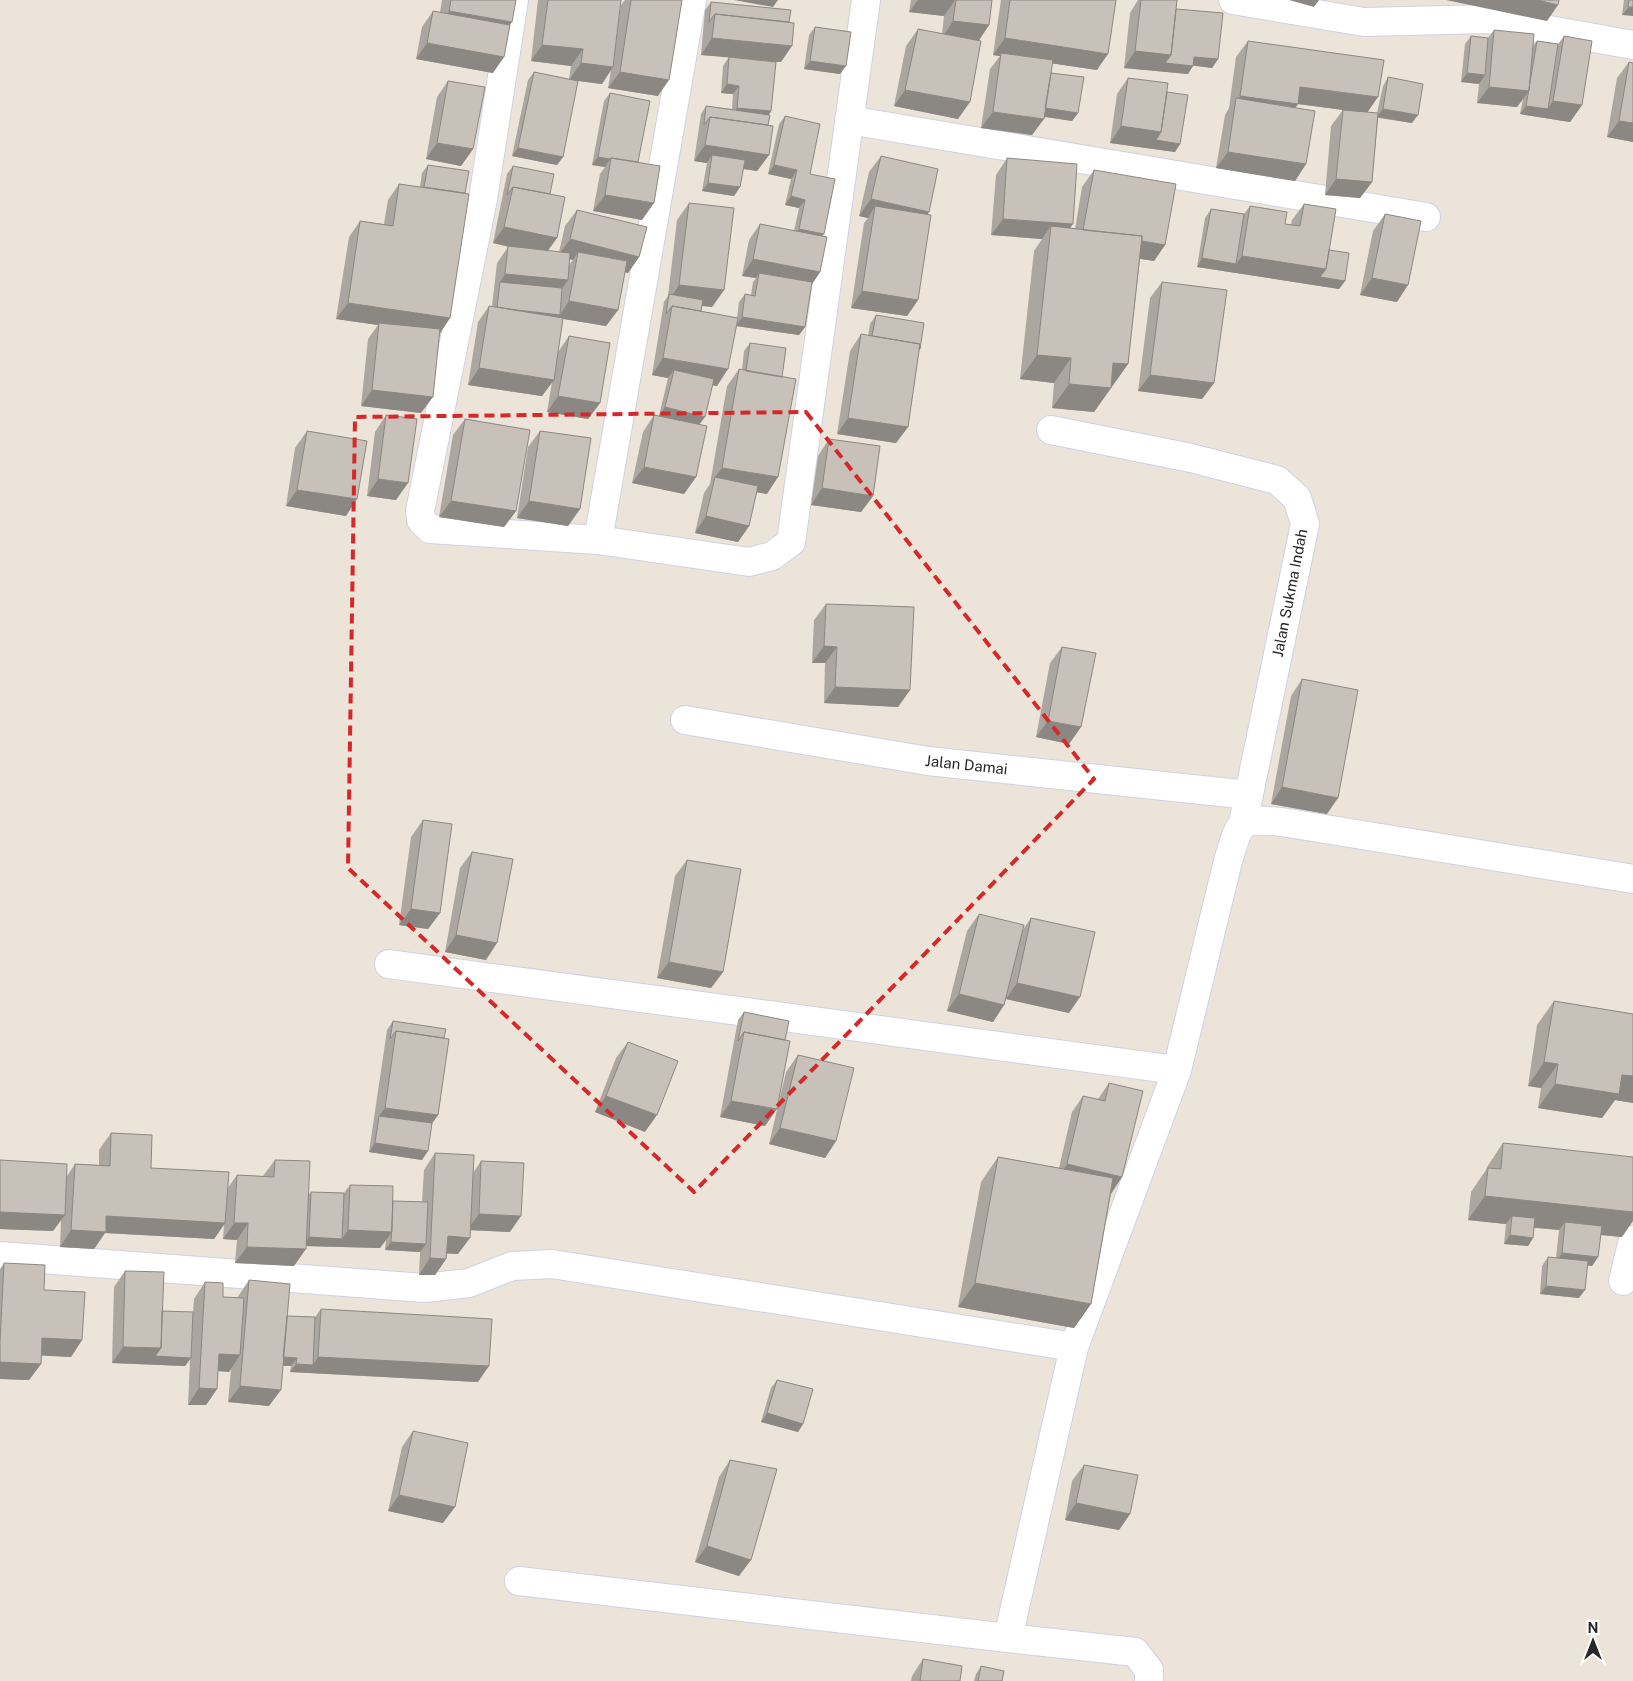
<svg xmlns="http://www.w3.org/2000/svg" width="1633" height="1681" viewBox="0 0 1633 1681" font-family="'Public Sans',sans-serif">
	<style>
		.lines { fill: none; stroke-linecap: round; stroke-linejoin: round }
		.minor-casing { stroke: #ced2e3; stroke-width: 30 }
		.minor { stroke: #fff; stroke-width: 28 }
		.wall { fill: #aba69f; fill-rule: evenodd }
		.shaded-wall { fill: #8b8782 }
		.building { fill: #c7c1b9; stroke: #8b8782 }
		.marked { fill: none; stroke: #d62828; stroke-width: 4; stroke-dasharray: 10 6; stroke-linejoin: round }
		.labels { text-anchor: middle; stroke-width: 4.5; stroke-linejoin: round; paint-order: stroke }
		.street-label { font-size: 15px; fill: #282828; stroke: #fff }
	</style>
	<rect width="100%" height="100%" fill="#ece4d9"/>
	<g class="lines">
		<g class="minor-casing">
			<g id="minor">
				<path d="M514,0L483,199L420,511L421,520L430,529L598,540L749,562L772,556L791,542L866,0"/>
				<path d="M1233,0L1364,22L1488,19L1633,45"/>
				<path d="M849,120L1426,217"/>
				<path d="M1051,430L1191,458L1277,480L1297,498L1305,524L1243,823"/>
				<path d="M598,540L692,0"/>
				<path id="s1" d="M685,720L928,761L1249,795"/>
				<path d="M389,964L1177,1070"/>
				<path d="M0,1256L424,1288L469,1283L512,1266L552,1264L1074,1347L1177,1070L1228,861C1241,820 1237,818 1282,822L1633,879"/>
				<path d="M1623,1281L1633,1240"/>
				<path d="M1074,1347L1008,1638L1135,1652L1149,1670V1681"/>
				<path d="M519,1581L1008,1638"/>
			</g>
		</g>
		<use href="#minor" class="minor"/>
	</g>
	<path class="wall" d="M442,0H516L510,25L493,73L416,59L422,27L433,11L440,12Z
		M538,0H621L617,32L621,5L625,0H682L658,96L608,88L611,70L602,84L575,80L563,157L557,165L512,156L528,80L534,72L569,79L571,66L531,61Z
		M911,0H992L989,25L978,41L958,119L894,106L906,46L918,29L942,34L944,16L909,12Z
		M1001,0H1116L1097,70L1052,63L1051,73L1078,113L1072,121L1044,117L1032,135L981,128L990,69L1000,56L993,55Z
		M1138,0H1177L1176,9L1218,59L1212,68L1193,65L1188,74L1124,68L1130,13Z
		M1624,0H1633L1622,15Z
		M711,2L781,62H776L771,111L769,115L768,125L769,155L757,171L743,169L740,187L734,196L702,191L707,163L694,161L701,114L706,106L732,109L733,94L721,93L723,66L729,57L701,55L705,10Z
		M815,27L840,74L804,69L809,35Z
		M1494,30L1533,46L1537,41L1558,44L1564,36L1582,105L1570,122L1520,114L1523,99L1517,107L1477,103L1479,84L1461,82L1465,44L1471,36L1488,38Z
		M1248,41L1368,112L1377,113L1383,86L1388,77L1412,123L1378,118L1372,182L1360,198L1325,195L1331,126L1343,110L1298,104L1295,108L1306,164L1295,181L1216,168L1225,115L1229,108L1236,57Z
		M1629,62L1633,142L1607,137L1617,78Z
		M1128,78L1167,92L1180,144L1175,152L1110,143L1117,94Z
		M448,81L473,149L461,166L426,159L437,97Z
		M610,93L638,162L642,220L593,211L600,174L605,167L592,165L604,101Z
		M785,116L810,174L822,236L820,272L811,285L805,327L799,335L736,326L717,386L712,385L699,424L696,477L684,494L632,483L643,432L654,415L673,419L659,416L668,378L652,375L664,302L668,296L677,220L689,203L724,290L712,307L702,306L701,311L737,318L739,302L745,294L751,295L753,282L756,278L742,276L749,240L760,224L794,231L799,208L785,205L791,179L768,174L779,124Z
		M881,156L929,212L927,215L918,300L907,316L851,308L864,223L868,218L859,216L869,172Z
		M1007,158L1070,228L1075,229L1082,187L1094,170L1165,245L1154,261L1140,259L1128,364L1094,412L1052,408L1054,383L1020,379L1034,251L1042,239L991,235L996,175Z
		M428,165L465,193L450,318L439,334L421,413L361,406L368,339L378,325L336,319L349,237L360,221L384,224L388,200L399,184L420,187L422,173Z
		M513,166L550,194L557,238L548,251L559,252L565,226L577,210L639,257L628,273L625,272L618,310L606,326L563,319L558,352L569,336L600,403L588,419L547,412L552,382L542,396L468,385L478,322L489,306H492L497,263L508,247L493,243L507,174ZM570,259L573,260L569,265Z
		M1304,204L1345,281L1339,289L1197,267L1205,218L1211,209L1244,214L1250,206L1285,224L1291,225L1292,220Z
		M1385,214L1397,302L1360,295L1373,231Z
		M1162,282L1214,383L1202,399L1138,391L1150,298Z
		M876,315L920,349L919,351L908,427L896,443L837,434L850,351L861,334L868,336L870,324Z
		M750,343L767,494L757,492L749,526L738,542L695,533L704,493L710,484L727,386L739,369L742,370L744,351Z
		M386,415L396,500L367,496L375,432Z
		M465,419L516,511L504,527L439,517L453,435Z
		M307,431L346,516L286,506L295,448Z
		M540,431L580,509L568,526L517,518L528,447Z
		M829,439L873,496L861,512L811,505L818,456Z
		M826,604L910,690L898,707L824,703L825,663H812L814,620Z
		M1062,647L1081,727L1069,744L1036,737L1050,663Z
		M1302,679L1327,814L1271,804L1291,696Z
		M423,820L440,913L428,929L399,925L411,837Z
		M472,852L486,960L445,952L460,868Z
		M687,860L723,972L711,988L657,978L675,876Z
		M979,914L1022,931L1031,918L1069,1013L1006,999L1004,1005L993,1022L947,1011L967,931Z
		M1554,1001L1633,1014V1103L1615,1100L1602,1118L1538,1108L1541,1088L1528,1086L1537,1025Z
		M744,1012L765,1126L720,1117L738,1020Z
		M393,1021L444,1038L438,1115L432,1123L422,1160L369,1152L387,1030Z
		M628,1042L645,1132L595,1112L616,1058Z
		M798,1055L836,1141L825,1158L769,1144L786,1072Z
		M1109,1083L1111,1194L1091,1304L1074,1328L958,1307L981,1182L998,1157L1059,1168L1072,1112L1083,1096L1098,1099Z
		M111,1133L151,1168L227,1189L237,1175L263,1176L275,1160L308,1195L311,1192L344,1193L350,1185L393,1202H422L424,1170L435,1153L473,1173L481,1161L510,1232L470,1230L458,1254L447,1253L446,1259L435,1275H419L420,1252L385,1250L386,1240L380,1248L306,1246L294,1266L235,1263L237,1240L223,1239L224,1225L214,1239L105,1233L94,1249L60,1247L61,1220L53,1231L0,1229V1160L67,1176L75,1164L99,1165V1150Z
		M1503,1143L1622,1237L1600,1235L1598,1257L1592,1266L1587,1265L1579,1298L1540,1294L1542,1266L1548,1257L1556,1258L1559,1230L1534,1228L1533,1238L1528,1246L1504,1244L1506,1224L1468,1220L1471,1192L1486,1170L1487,1167Z
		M4,1263L44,1290L82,1340L71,1357L41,1355V1364L29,1380L0,1379V1269Z
		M125,1271L162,1311L193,1312L194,1299L205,1282L223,1297L237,1298L249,1280L287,1316L315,1317L321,1309L478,1382L290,1372L291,1366H283L269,1406L228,1402L231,1369L229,1372L218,1371L217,1389L206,1405H188L190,1359L185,1366L112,1363L114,1287Z
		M777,1380L803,1424L798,1432L761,1422L771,1388Z
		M413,1431L443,1523L388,1511L402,1447Z
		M730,1460L739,1576L695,1562L719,1477Z
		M1084,1465L1130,1514L1119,1530L1065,1520L1072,1481Z
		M923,1659L960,1681H911L912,1676Z
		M981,1666L1002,1681H974L976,1674Z"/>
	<path class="shaded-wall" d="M734,0H778L773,7Z
		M918,0H955L944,16L909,12Z
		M1289,0H1319L1314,7Z
		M1446,0H1537L1558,5L1547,21Z
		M1628,7H1633V16L1622,15Z
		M449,11L512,22L500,38L437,27Z
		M953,21L989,25L978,42L942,38Z
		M712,38L792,46L781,62L701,55Z
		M1005,38L1108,54L1097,70L1001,56V53L1000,56L993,55Z
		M427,43L504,57L493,73L416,59Z
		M542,45L583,49L571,66L531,61Z
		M1135,51L1171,55L1193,66L1188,74L1124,68Z
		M1194,57L1218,59L1212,68L1188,65Z
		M810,61L846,66L840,74L804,69Z
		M581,63L613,67L602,84L569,80Z
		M620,72L669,80L658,96L608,88Z
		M1467,73L1485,75L1479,84L1461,82Z
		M727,84L739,86L733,94L721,93Z
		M1300,87L1378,97L1367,113L1298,104L1286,121L1235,103L1240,96Z
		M1489,87L1529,91L1517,107L1477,103Z
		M905,90L970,102L958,119L894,106Z
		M1553,101L1582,105L1570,122L1520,114L1526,106L1548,109Z
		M1041,107L1078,113L1072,121L1035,115Z
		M737,108L771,111L766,119L731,116Z
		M1383,109L1418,115L1412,123L1377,117Z
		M993,112L1044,119L1032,135L981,128Z
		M1619,121L1633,123V142L1607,137Z
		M1121,126L1161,132L1180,144L1175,152L1110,143Z
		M437,143L473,149L461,166L426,159Z
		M705,145L769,155L757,171L711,164L712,155L707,163L694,161Z
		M518,148L563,157L557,165L512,156Z
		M1228,152L1306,164L1295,181L1216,168Z
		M598,157L610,159L605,167L592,165Z
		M774,165L797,170L791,179L768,174Z
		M1336,179L1372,182L1360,198L1325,195Z
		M708,183L740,187L734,196L702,191Z
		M605,195L654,203L642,220L593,211Z
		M791,196L805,200L799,208L785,205Z
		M871,199L929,212L917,229L875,206L868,218L859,216Z
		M1003,219L1073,224L1061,240L1051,226L1042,239L991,235Z
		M504,227L557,238L545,254L493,243Z
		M799,229L824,234L818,242L793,237Z
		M1083,231L1165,245L1154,261L1071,247Z
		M570,239L639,257L628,273L577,260L578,252L573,260L558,256Z
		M1242,256L1326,269L1345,281L1339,289L1197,267L1202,258L1236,264Z
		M753,259L820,272L809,289L759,273L756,278L742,276Z
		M505,274L568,280L556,297L500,282Z
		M1372,278L1408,285L1397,302L1360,295Z
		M679,285L724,290L712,307L668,302Z
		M862,291L918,300L907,316L851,308Z
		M569,301L618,310L606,326L558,318Z
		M348,303L450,318L439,335L379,323L378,325L336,319Z
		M497,308L560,315L554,323Z
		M742,317L805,327L799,335L736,326Z
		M1037,355L1071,358L1054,383L1020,379Z
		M663,358L728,369L717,386L672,378L674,370L668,378L652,375Z
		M1113,363L1128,364L1094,412L1052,408L1069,384Z
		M479,368L554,380L542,396L468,385Z
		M1150,375L1214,383L1202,399L1138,391Z
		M372,390L433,397L421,413L361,406Z
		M558,396L600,403L588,419L547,412Z
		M665,407L705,417L699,425L659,416Z
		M848,418L908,427L896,443L837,434Z
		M644,467L696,477L684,494L632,483Z
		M722,468L778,477L767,494L714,485L715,477Z
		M378,479L408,483L396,500L367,496Z
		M822,488L873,496L861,512L811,505Z
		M297,490L357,499L346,516L286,506Z
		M451,501L516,511L504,527L439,517Z
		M529,501L580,509L568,526L517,518Z
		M706,516L749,526L738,542L695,533Z
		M824,646L837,647L825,663H812Z
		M835,687L910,690L898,707L824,703Z
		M1048,721L1081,727L1069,744L1036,737Z
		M1282,787L1338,798L1327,814L1271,804Z
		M411,909L440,913L428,929L399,925Z
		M456,935L497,943L486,960L445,952Z
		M669,962L723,972L711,988L657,978Z
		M1017,983L1080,997L1069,1013L1006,999Z
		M959,994L1004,1005L993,1022L947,1011Z
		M1544,1062L1558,1064L1541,1088L1528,1086Z
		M1622,1075L1633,1076V1103L1615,1100L1602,1118L1538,1108L1555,1084Z
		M606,1096L657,1115L645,1132L595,1112Z
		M731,1101L777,1109L765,1126L720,1117Z
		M385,1108L438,1115L426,1132L379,1116Z
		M780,1128L836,1141L825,1158L769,1144Z
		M375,1143L428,1151L422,1160L369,1152Z
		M1067,1164L1122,1177L1111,1194L1056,1181Z
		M1485,1196L1633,1212V1221L1622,1237L1564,1231L1565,1222L1559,1230L1511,1225L1512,1216L1506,1224L1468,1220Z
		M0,1212L65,1215L53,1231L0,1229Z
		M479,1214L521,1216L510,1232L467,1230Z
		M106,1216L225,1223L214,1239L105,1233L94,1249L60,1247L71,1230Z
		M234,1223H248L237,1240L223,1239Z
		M348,1230L392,1232L380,1248L303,1246L309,1237L342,1239Z
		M1510,1235L1533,1238L1528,1246L1504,1244Z
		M448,1236L470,1238L458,1254L436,1253Z
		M391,1242L426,1244L420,1252L385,1250Z
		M247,1247L306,1249L294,1266L235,1263Z
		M1562,1253L1598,1257L1592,1266L1556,1262Z
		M430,1258L446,1259L435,1275H419Z
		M975,1283L1091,1304L1074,1328L958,1307Z
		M1546,1286L1585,1290L1579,1298L1540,1294Z
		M42,1338L82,1340L71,1357L30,1355Z
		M123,1347L161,1348L191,1358L185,1366L112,1363Z
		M219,1354L240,1355L229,1372L208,1370Z
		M281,1357L297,1358L291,1366L275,1365Z
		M318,1357L489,1366L478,1382L290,1372L296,1364L313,1365Z
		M0,1362L41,1364L29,1380L0,1379Z
		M240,1386L281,1390L269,1406L228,1402Z
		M199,1388L217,1389L206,1405H188Z
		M767,1413L803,1424L798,1432L761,1422Z
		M399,1495L455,1507L443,1523L388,1511Z
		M1076,1503L1130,1514L1119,1530L1065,1520Z
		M707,1546L751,1560L739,1576L695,1562Z"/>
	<path class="building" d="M451,0H516L512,22L449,11Z
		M548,0H621L613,67L581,63L583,49L542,45Z
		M631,0H682L669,80L620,72Z
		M956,0H992L989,25L953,21Z
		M1010,0H1116L1108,54L1005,38Z
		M1141,0H1177L1171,55L1135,51Z
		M1537,0H1559L1558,5Z
		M1629,0H1633V7H1628Z
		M711,2L791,10L789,22L715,14L709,22Z
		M1176,9L1223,13L1218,59L1194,57L1193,66L1165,63L1171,55Z
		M433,11L510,25L504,57L427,43Z
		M715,14L794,23L792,46L712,38Z
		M815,27L851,32L846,66L810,61Z
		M918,29L981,41L970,102L905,90Z
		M1494,30L1534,34L1529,91L1489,87Z
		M1471,36L1488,38L1485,75L1467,73Z
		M1564,36L1592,41L1582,105L1553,101Z
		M1248,41L1384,60L1378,97L1300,87L1298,104L1240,96Z
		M1537,41L1558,44L1548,109L1526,106Z
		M1001,53L1053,60L1044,119L993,112Z
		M729,57L776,62L771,111L737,108L739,86L727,84Z
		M1629,62L1633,63V123L1619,121Z
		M534,72L578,81L563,157L518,148Z
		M1051,73L1084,77L1078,113L1045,108Z
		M1388,77L1423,84L1418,115L1383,109Z
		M1128,78L1168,83L1161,132L1121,126Z
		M448,81L485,87L473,149L437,143Z
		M1167,92L1188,95L1180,144L1156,140L1161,132Z
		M610,93L650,101L638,162L611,158L610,159L598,157Z
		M1236,98L1315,111L1306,164L1228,152Z
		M706,106L770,115L768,125L710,117L704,125Z
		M1343,110L1378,113L1372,182L1336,179Z
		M785,116L820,124L810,174L835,179L824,234L799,229L805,200L791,196L797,170L774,165Z
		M710,117L773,126L769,155L705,145Z
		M712,155L745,160L740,187L708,183Z
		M881,156L938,169L929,212L871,199Z
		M611,158L660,166L654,203L605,195Z
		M1007,158L1077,164L1073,224L1003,219Z
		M428,165L469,171L465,193L424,187Z
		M513,166L554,174L550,194L513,187L507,195Z
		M1094,170L1176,184L1165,245L1142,241V236L1083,230Z
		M399,184L469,194L450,318L348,303L360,221L393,226Z
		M513,187L565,197L557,238L504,227Z
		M689,203L734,208L724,290L679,285Z
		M1304,204L1336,209L1326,269L1242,256L1250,206L1287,212L1285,224L1300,226Z
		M875,206L931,215L918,300L862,291Z
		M1211,209L1244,214L1236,264L1202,258Z
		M577,210L647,227L639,257L570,239Z
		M1385,214L1421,221L1408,285L1372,278Z
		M760,224L827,237L820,272L753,259Z
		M1051,226L1142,236L1128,364L1113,363L1111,388L1069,384L1071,358L1037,355Z
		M508,246L570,253L568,280L505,274Z
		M1329,250L1349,253L1345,281L1320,277L1326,269Z
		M578,252L627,261L618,310L569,301Z
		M759,273L812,282L805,327L742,317L745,294L755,296Z
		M500,282L562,288L560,315L517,310L497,307Z
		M1162,282L1227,290L1214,383L1150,375Z
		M669,294L703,300L701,311L672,306L666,314Z
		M489,306L563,318L554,380L479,368Z
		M672,306L738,318L728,369L663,358Z
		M876,315L924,323L920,349H919L920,344L872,336Z
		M379,323L440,329L433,397L372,390Z
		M861,334L920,344L908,427L848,418Z
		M569,336L610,343L600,403L558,396Z
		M750,343L786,348L782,377L746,371Z
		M739,369L796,379L778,477L722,468Z
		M674,370L714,379L705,417L665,407Z
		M386,415L417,419L408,483L378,479Z
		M654,415L707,426L696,477L644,467Z
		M465,419L530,430L516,511L451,501Z
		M307,431L367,441L357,499L297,490Z
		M540,431L591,438L580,509L529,501Z
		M829,439L880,446L873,496L822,488Z
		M715,477L758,486L749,526L706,516Z
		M826,604L914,607L910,690L835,687L837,647L824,646Z
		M1062,647L1096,653L1081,727L1048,721Z
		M1302,679L1358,690L1338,798L1282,787Z
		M423,820L452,824L440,913L411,909Z
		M472,852L513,859L497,943L456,935Z
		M687,860L741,869L723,972L669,962Z
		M979,914L1024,925L1004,1005L959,994Z
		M1031,918L1095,932L1080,997L1017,983Z
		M1554,1001L1633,1014V1076L1622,1075L1619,1094L1555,1084L1558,1064L1544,1062Z
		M744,1012L789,1021L785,1040L744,1032L738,1041Z
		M393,1021L446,1029L444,1038L396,1031L390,1039Z
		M396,1031L449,1039L438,1115L385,1108Z
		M744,1032L790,1041L777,1109L731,1101Z
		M628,1042L678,1061L657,1115L606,1096Z
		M798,1055L854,1068L836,1141L780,1128Z
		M1109,1083L1143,1091L1122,1177L1067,1164L1083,1096L1105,1101Z
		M379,1116L432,1123L428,1151L375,1143Z
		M111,1133L152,1135L151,1168L229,1172L225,1223L106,1216V1232L71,1230L75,1164L110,1166Z
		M1503,1143L1633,1157V1212L1485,1196L1488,1168L1501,1169Z
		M435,1153L474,1155L470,1238L448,1236L446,1259L430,1258Z
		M998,1157L1113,1178L1091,1304L975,1283Z
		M0,1160L67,1164L65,1215L0,1212Z
		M275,1160L310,1161L306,1249L247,1247L248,1223H234L237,1175L274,1177Z
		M481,1161L524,1163L521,1216L479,1214Z
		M350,1185L393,1186L392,1232L348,1230Z
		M311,1192L344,1193L342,1239L309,1237Z
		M393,1201L428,1202L426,1244L391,1242Z
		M1512,1216L1535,1218L1533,1238L1510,1235Z
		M1565,1222L1602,1226L1598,1257L1562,1253Z
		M1548,1257L1588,1261L1585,1290L1546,1286Z
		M4,1263L45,1265L44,1290L85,1292L82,1340L42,1338L41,1364L0,1362V1342Z
		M125,1271L164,1272L161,1348L123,1347Z
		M249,1280L290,1284L281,1390L240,1386Z
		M205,1282L223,1283V1297L244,1298L240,1355L219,1354L217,1389L199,1388Z
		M321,1309L492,1319L489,1366L318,1357Z
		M162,1311L193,1312L191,1358L155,1356L161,1348Z
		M287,1316L315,1317L313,1365L296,1364L297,1358L283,1357Z
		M777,1380L813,1389L803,1424L767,1413Z
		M413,1431L468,1443L455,1507L399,1495Z
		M730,1460L777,1469L751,1560L707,1546Z
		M1084,1465L1138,1475L1130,1514L1076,1503Z
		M923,1659L962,1666L960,1681H920Z
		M981,1666L1004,1671L1002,1681H978Z"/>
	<path class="marked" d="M806,412L1094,779L694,1192L348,868L355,417Z"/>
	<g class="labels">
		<g class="street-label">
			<text transform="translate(1290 593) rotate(-79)" y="5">Jalan Sukma Indah</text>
			<text dy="5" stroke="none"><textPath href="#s1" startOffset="285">Jalan Damai</textPath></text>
		</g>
	</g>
	<g transform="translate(1593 1641)" stroke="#ffffff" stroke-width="4" paint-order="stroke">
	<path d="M0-4L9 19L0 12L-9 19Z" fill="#282828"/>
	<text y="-8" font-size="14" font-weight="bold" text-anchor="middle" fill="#282828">N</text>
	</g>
</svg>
